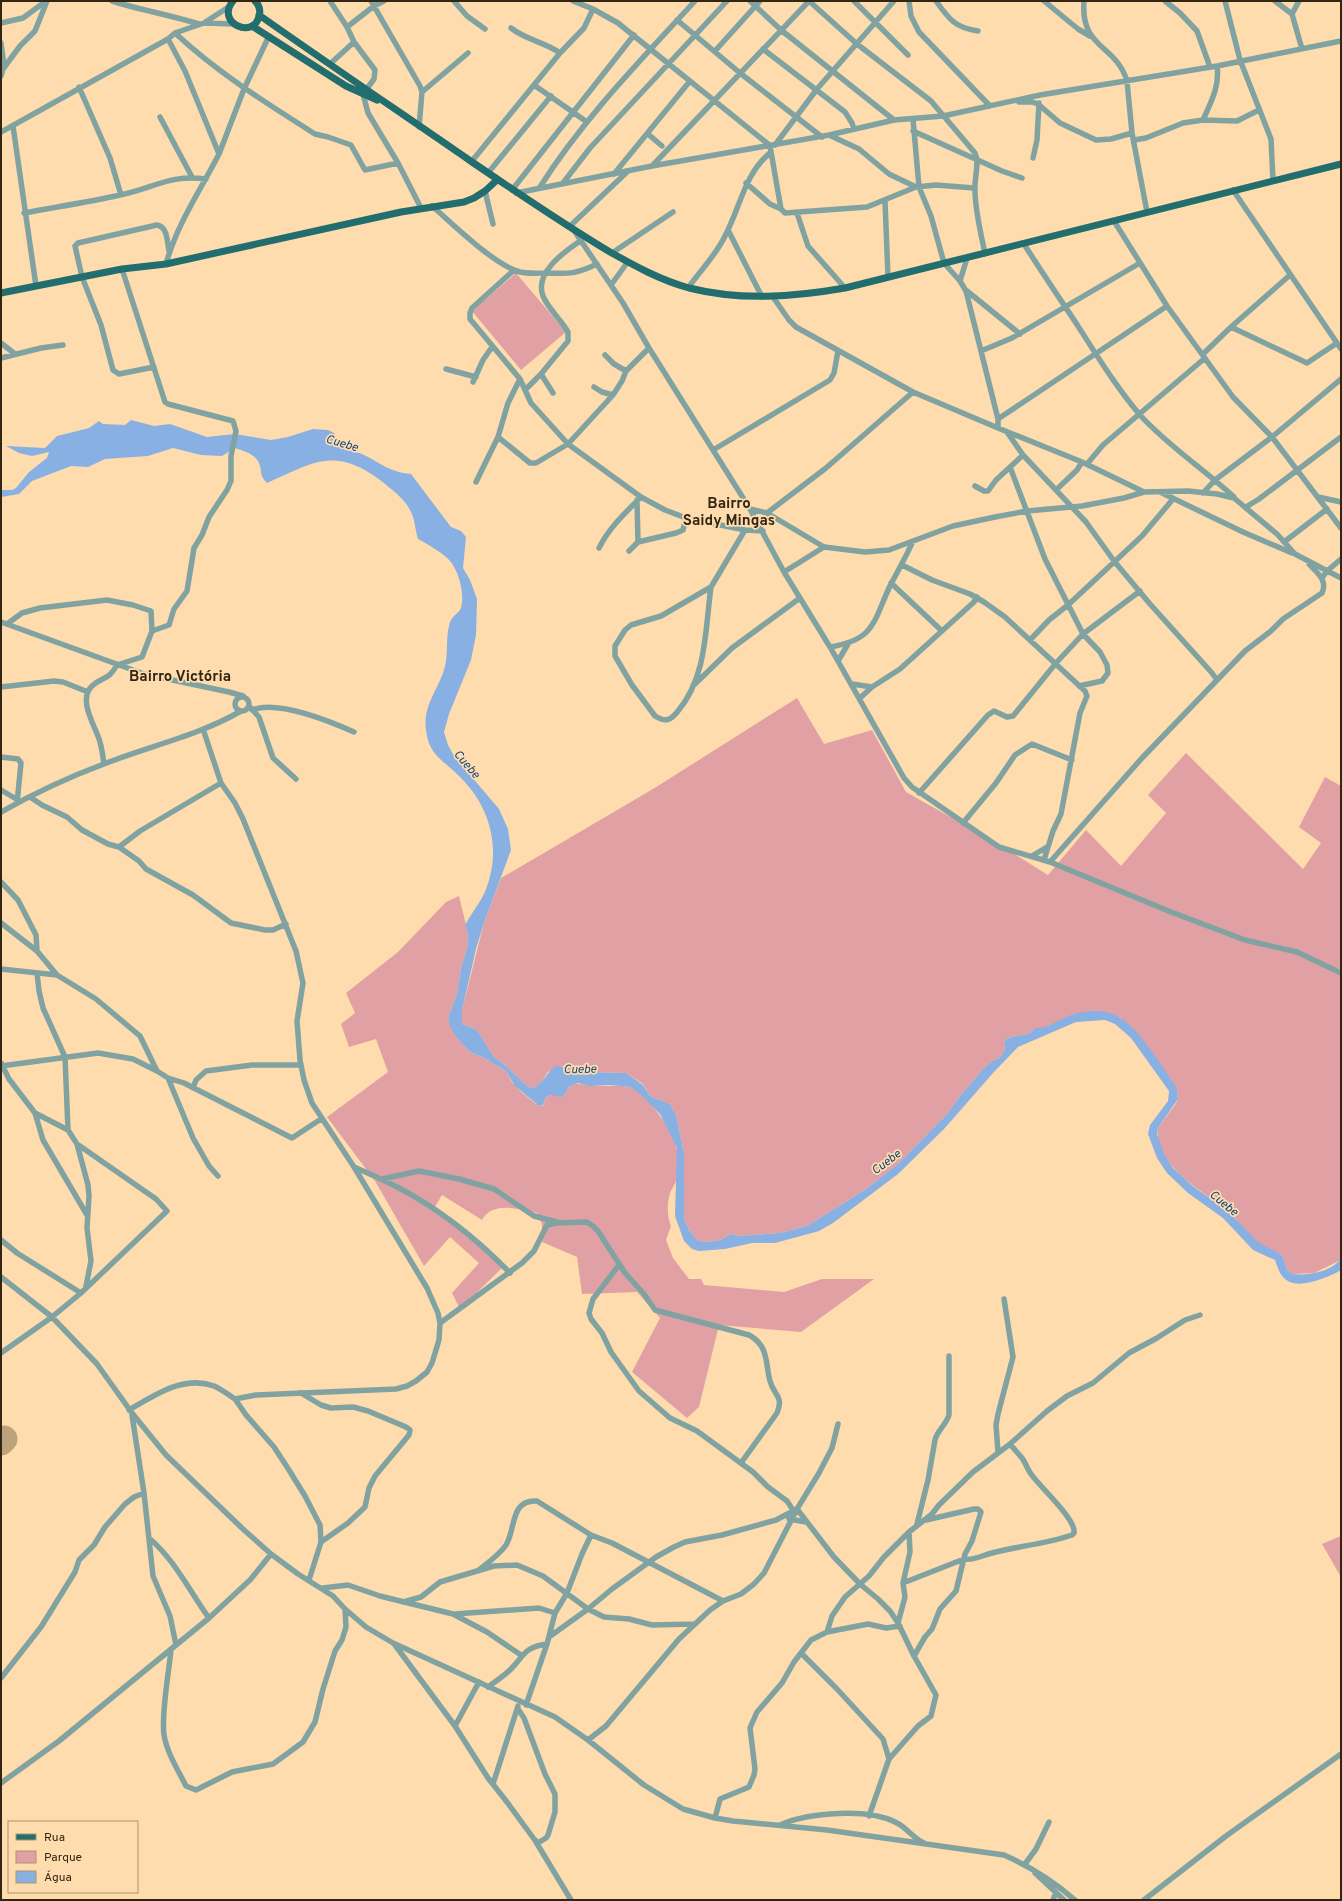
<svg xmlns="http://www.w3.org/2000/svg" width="1342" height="1901" viewBox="0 0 1342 1901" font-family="Overpass,sans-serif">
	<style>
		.green { fill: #e1a1a4 }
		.water { fill: #89b0e2 }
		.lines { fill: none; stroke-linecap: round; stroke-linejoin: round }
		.runway { stroke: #bea27c; stroke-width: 27 }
		.minor { stroke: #80a3a2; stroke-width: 5.5 }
		.major { stroke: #226d6d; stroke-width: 7 }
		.labels { text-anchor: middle; stroke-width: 3.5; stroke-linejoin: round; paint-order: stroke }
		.water-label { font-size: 12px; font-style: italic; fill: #104580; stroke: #ffdcad }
		.district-label { font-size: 15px; font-weight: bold; fill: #322512; stroke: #ffdcad }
	</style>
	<rect width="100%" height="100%" fill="#ffdcad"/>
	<path class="green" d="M516,273L566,332L521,370L472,311Z
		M797,698L824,744L872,730L906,792L995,842L1048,875L1086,830L1121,866L1166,813L1148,795L1186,753L1303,869L1321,843L1299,827L1325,777L1341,786V1258L1339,1261L1314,1273L1292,1274L1287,1269L1282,1255C1274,1250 1264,1247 1257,1242C1246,1234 1239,1220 1228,1211C1204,1192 1153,1165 1158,1128L1175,1105L1178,1099L1177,1088L1120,1017L1054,1024L1043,1029L1034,1028L1031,1033L1007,1038L1004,1043L1005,1050L999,1058L992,1061L985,1067L960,1096L948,1113L899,1163L866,1189L807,1226L780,1233L738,1236L731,1234L720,1240L709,1242L698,1241L689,1230L684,1219V1153L676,1115L670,1104L650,1096L643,1084L626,1073L590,1072L564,1066L548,1072L540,1084L534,1088L527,1086L506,1066L494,1057L477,1030L462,1024V1010L484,923L501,878L653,789Z
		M459,896L467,929L468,945L461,968L457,994L448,1018L455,1036L470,1052L484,1058L506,1071L512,1082L520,1091L536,1104L543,1106L546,1097L552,1095H564C573,1077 583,1087 599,1086C609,1086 619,1085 629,1087C647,1092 673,1132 677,1149C679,1156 679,1169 677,1176C677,1182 672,1188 670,1193C667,1202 667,1218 671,1226L666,1240L673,1258L689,1279H701L704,1285L784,1292L822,1279H874L801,1332L719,1325L699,1407L687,1418L632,1372L660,1318L637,1292L582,1294L577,1257L542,1242V1224L537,1213C520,1209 492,1201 482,1220L442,1195L433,1210L505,1265L460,1309L452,1293L479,1263L450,1237L424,1266L375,1181L327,1117L388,1072L376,1039L349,1047L341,1024L355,1013L346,993L398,952L446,902Z
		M1341,1536V1577L1322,1544Z"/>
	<path class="water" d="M131,420L154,426L170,424L207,437L235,434L271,440L288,437L313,429L328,430L334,433C335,438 337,443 341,447C347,451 355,451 362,454C381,463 389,472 411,474L451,527L461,531L466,537L463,568L470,580L477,599L476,635L471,660L449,714L444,732L448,745L454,756L499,809L508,829L511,850L484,923L476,949L462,1010V1024L477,1030L494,1057L506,1066L527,1086L534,1088C544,1082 546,1073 556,1066L578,1069L590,1072L626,1073L643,1085L650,1096L670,1104L676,1115L684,1153V1219L689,1230L698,1241L709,1242L720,1240L731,1234L738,1236L780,1233L807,1226L866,1189L899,1163L948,1113L960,1096L985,1067L992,1061L999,1058L1005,1050L1004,1043L1007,1038L1031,1033L1034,1028C1050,1029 1060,1018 1074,1014C1088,1010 1107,1009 1119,1017C1140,1029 1163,1068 1177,1088L1178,1099L1158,1128L1157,1134L1164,1154L1173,1168L1194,1187L1229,1212L1258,1242L1282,1255L1287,1269L1292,1274C1306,1276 1333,1272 1341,1258V1270C1329,1277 1301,1289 1288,1281C1280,1277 1278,1268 1275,1260L1253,1250L1223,1218L1188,1193L1167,1173L1157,1158L1148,1134L1150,1125L1168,1101L1169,1091L1131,1038L1115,1024L1105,1020L1076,1022L1018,1047L993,1073L944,1129L898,1174L833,1223L819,1231L775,1243H752L725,1249L699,1251L692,1249L684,1241L675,1216L677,1148L660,1114L639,1093L630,1087L611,1085L590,1086L578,1083L569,1087L564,1095L561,1097L552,1095L546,1097L543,1105L539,1106L515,1086L506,1071L484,1058L470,1052L455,1036L450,1026L448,1018L457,994L461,968L468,945L467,929L465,925C471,914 479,904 484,894C503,851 491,806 458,775C442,759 429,755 426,730C423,705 437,692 444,670C449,655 445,637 450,622C452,616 459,613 461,608C465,594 459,573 451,562C445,554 427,544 418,539C415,530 415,518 410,510C403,497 391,489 380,480C334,446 313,463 267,483C258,473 263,473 259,463C255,454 244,451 235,448L222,456L201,455L173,448L148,456L105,459L88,467L71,466L32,481L19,494L1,497V490H12L16,488L29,472L47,458L49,452L32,456L19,453L6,446L45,448L57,436L89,428L99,421L103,424L125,425Z"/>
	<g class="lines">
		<path class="runway" d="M1,1442L4,1439"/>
		<path class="minor" d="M112,1C141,10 170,15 199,24
			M330,1L347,27L354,42L375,70L374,79L363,94L368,113L398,163L421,208
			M371,1L420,86L422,92L419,127
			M454,1L467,16L485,29
			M573,1L593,9L618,23L768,144L770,146L781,209L785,213L867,207L916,187L936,185L974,188
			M750,1L781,30L894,120
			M854,1L908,55
			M909,1L911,16L919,32L990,106
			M936,1C949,19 955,28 978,31
			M1044,1L1078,29L1090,36
			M1084,1C1080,49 1116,44 1127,81L1132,133L1147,212
			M1165,1L1180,13L1197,31L1210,67
			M1225,1L1240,60L1271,139L1273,181
			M1275,1L1292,14
			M1299,1L1292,14L1302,49
			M677,20L740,73L822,137
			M1,23L23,18L46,1
			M204,23L234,24
			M347,27L374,6L384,1
			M511,28C526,40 545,42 560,53
			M175,33C218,73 266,103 315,134L328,137L351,145L365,170L398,163
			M1,43L4,65L1,76
			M763,49L845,112L852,123L854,129
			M715,51L760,1
			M330,64L354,42
			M3,69L20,46L35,31L47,1
			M534,85L587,122
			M79,87L110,158L121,195
			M422,92L468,53
			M1019,102H1032L1038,104L1060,123L1096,140L1111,139L1132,133
			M160,117L192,177
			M913,119L919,187L931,216L944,263L960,281L966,291L998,419V428
			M1203,120C1211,102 1220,86 1217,66
			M13,126L36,286
			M913,131L1002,171L1022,178
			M1,132L168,39L175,33L204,23L230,6
			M648,134L662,146
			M829,135L859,149L889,174L916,187
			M1134,140L1146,138L1183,123L1203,120L1237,121L1259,110
			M775,145L817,89L894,1
			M219,154L244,89L269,36
			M1033,158L1037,140L1039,103
			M472,161L560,53L584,28L593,9
			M653,165L809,1L857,44L931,101L975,153C980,163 974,178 975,190C975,211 981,233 985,254
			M488,173L551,96
			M614,174L690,81
			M563,183L590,148L727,1
			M746,183L770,204L781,209
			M540,187C583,119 641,60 695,1
			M512,190L634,35
			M1233,190L1341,349
			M485,191L493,224
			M516,193L652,166L829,135L894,120L943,116L1040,95L1217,66L1341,41
			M885,201L888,277
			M432,206C453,224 494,265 520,272C529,274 538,273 547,273C570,274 576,274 597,264
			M24,213C56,207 89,202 120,195C154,188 170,174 206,179
			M797,213L808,246L845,288
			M1114,221L1167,306L1233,397L1272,437L1341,528
			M569,227L627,172
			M728,230L762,297
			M575,232L623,303L649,348L750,509L784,572L830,647L904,778L912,787L999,847L1050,862L1171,912L1245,940L1297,952L1341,973
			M1024,244C1041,271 1058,296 1076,323C1096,354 1116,387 1140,415C1168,446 1204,469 1234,497
			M612,253L673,212
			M166,264C177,224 200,191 219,154L185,71L168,39
			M514,270L472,308L470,313V319L520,379
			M960,281L967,258
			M611,285L627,263
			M688,288C700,271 715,256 724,238C740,209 744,174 770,153
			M967,291L1020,334
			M773,297L789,320L796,327L913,392L998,428L1082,462L1144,492
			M1231,327L1307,363L1337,343
			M1,343L15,354
			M981,351L1012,338L1140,263
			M1203,354L1231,327L1290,275
			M605,355L614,364L626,371
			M1,358L41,348L63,345
			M154,367L119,374L113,370L101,325L82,277L75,246L78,243L157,225C168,227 167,242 169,251
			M446,369L476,377
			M473,382L483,360L492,347
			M594,387L602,392L613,395
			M525,390L541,374
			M553,393L541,374L568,341V332C562,321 547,307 543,296C534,273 564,252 580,241
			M998,419L1167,306
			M1007,432L1023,455L1086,522L1114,561L1150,604L1212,673L1217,680
			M498,437L530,463H536L568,444L613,395L622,381L626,371L649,348
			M713,450L830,380L834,373L838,351
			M1087,464L1103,445L1205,358
			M1010,467L1045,559L1083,634L1100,652L1107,665L1108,673L1102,681L1079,686
			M476,482L498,437L508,403L520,379L531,403L568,444L641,497L665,510L686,518L745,530L763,531
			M975,486L984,491H988L996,480L1023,455
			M1056,490L1077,470L1082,462
			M1160,492L1243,532L1292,553
			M1203,493L1215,480L1272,437L1341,379
			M1318,497L1341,502
			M637,500L638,542
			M1246,507L1259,499L1341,437
			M750,509L767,513L824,547L865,552L889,550L953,526L995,517L1027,511L1082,506L1124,498L1144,492L1188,491L1217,494L1234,498L1277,534L1295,554L1341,578
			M767,513L826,468L913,392
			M1284,542L1327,509
			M599,548C609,528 625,513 641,497
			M629,551L638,542L676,533L683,530L686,518
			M902,565L932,580L970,594L984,602L1005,617L1085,691L1087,696L1080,713L1061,814L1053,831L1044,860
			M784,572L824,547
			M1322,578L1327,571L1341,559
			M891,583L942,631
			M711,587C705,630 707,676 678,711C671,720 666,723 655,716L632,685L615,656V646L625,630L631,625L661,616L711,587L745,530
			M1,622L144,674L229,692L243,696
			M7,624L22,613L40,608L107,600L133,605L151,611L152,631
			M1030,640L1049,620L1068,605L1142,536L1173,499
			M830,647C874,640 873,623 889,588C897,572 906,557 913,541
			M838,661L848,644
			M695,684L732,648L800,598
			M852,684L872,687
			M1,687L54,681L63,682L88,692
			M235 704a7 7 0 1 1 14 0a7 7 0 1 1-14 0Z
			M860,698L872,687L900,669L974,602L977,597
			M249,706L259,717L273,758L296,779
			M252,710C277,700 329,721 354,732
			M203,729L221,783L235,803L243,819L296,951L303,983L297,1021L300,1060L304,1080L312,1103L354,1167L427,1288L438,1313L440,1323L439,1340L432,1363L427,1372L416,1381L407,1386L396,1389L256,1395L235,1399L246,1415L274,1447L289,1470L305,1496L320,1525L321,1542L309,1580
			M1,757L18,759L21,763L17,803
			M104,764C103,757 102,749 100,742C96,727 77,700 92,686C103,676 108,681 117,665L142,657L152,631L169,625L174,609L187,591L194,548L202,535L209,517L227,490L231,481V456L236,431L233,421L168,404L165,402L122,269
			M1,790L18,800
			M919,793L988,715L994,711L1007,717L1013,716L1056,663L1083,634L1140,591
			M30,797L42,805L67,817L82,830L108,844L119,847L139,861L146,869L193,895L231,923L265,930H273L286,924
			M1,812C33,794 69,777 104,764C149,746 198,736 241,711
			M963,823L996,783L1015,755L1032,744L1072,760
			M119,847L140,831L221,783
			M1032,856L1047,847
			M1050,862L1142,758L1245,651L1271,631L1283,619L1322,593C1328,580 1317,573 1309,564
			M1,882L18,900L36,935L37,951L57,975L96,999L140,1036L157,1071L168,1078L193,1138L209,1166L218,1176
			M1,923L37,951
			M1,969L57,975
			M37,973L39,991L43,1008L65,1057L68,1130L77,1144L88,1185L89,1196L87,1228L91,1261L86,1286
			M1,1063L9,1079L35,1113L68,1130
			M1,1066L98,1053L133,1059L157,1071
			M168,1078L184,1083L292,1138L321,1119
			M193,1088L196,1080L206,1071L252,1065H301
			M35,1113L43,1140L87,1215
			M354,1167C370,1174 386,1181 401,1189C442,1211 478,1240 510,1273
			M382,1179L419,1171L459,1179L494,1189L534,1216L557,1222
			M1,1240L17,1253L81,1293
			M619,1265L593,1299L589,1313L591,1319L602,1333L611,1352L639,1391L670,1418L697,1431L753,1472L768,1487L787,1501L793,1510
			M1,1277L52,1317L97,1364L132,1413L166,1455L244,1530L271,1554L298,1574L333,1596L345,1609L366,1627L393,1643L555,1717L588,1740L644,1785L683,1809L715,1818L733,1821L827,1830L1004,1855C1031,1867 1053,1881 1075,1900
			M440,1323L522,1263L534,1251L547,1225L557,1223L587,1222L593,1226L598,1231L625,1273L644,1294L655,1310L749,1335C769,1346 765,1362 770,1381C774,1396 784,1396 777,1413L741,1463
			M1,1353L52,1317L81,1293L167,1211L156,1199L77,1144
			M301,1393L321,1405L331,1408L353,1407L368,1411L406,1427L410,1430L409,1435L375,1476L369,1488L365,1507L348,1523L321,1542
			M129,1410C155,1395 183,1375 214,1386C221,1389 229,1395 235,1399
			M132,1415L144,1493L153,1576L170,1616L176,1645
			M998,1452L996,1425L998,1414L1013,1357L1004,1299
			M789,1519L806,1522
			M917,1524L928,1480L935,1440C937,1431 946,1425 949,1415V1356
			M149,1538C175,1560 190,1592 209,1618
			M480,1569C489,1562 500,1554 506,1545C516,1529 510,1499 537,1501L591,1535L612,1543L723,1601
			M903,1583L964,1559C974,1561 983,1555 992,1553C1018,1546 1046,1544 1072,1535L1074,1533C1077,1520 1039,1486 1031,1474C1027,1469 1026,1463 1022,1458C1018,1453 1014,1449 1010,1444
			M323,1588L348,1585L380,1596L453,1614L487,1632L521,1655
			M403,1602L421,1597L440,1582L450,1579L494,1566L517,1565L543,1576L588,1609L604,1617L629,1619L652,1625L695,1624
			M455,1614L539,1608L555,1613
			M898,1623L905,1597L903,1583L910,1552L909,1532
			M827,1632L832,1616L845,1597L869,1576L884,1557L909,1532L932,1514L939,1505L973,1472L1010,1444L1047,1411L1067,1396L1093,1383L1129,1353L1157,1338L1185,1320L1200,1315
			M549,1637L588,1609L612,1589L656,1557L674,1547L685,1542L722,1535L776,1520L797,1509L834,1557L860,1584L878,1599L890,1611L898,1623L914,1656L936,1695L931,1716L918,1726L889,1759L869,1816
			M395,1645L455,1726L479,1682
			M171,1649C169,1673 161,1713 164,1735C167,1753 178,1770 186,1786L196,1790L232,1772L273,1764L303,1742L315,1722L323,1689L335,1651L342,1640L346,1627L345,1609
			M802,1654L837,1689L883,1739L889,1759
			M914,1656L925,1637L932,1629L940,1609L956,1591L965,1554L972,1541L981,1512L978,1509H974L926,1520
			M1,1678L41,1627L75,1572L79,1560L94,1545L105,1527L125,1504L134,1497L144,1493
			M488,1687C496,1681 504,1676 511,1669C525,1654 525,1647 547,1644
			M526,1705L547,1644L555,1613L567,1593L582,1554L591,1535
			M455,1726L488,1778L507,1802L534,1839L538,1843L546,1838L548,1835L555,1812V1794L545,1774L524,1718L518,1709
			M588,1740L606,1726L679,1639L710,1610L723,1601L741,1594L754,1584L764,1573L797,1509L819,1473L832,1448L838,1424
			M1,1783L59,1741L209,1618L250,1580L271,1554
			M493,1784L518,1706
			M715,1818L720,1799L749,1787L754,1775L755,1769L750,1728L757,1712L782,1683L794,1662L811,1640L827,1632L868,1624L886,1628L900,1626
			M780,1825C809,1812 869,1808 897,1823C907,1828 913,1838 924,1843
			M536,1842L571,1900
			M1025,1864L1036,1849L1049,1822
			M1035,1873L1064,1900
			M1053,1900L1056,1892
			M1144,1900L1226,1836L1341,1754"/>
		<path class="major" d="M233,1C215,23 254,40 259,16C261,10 259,5 255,1
			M259,15C330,65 401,113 472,162C518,193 563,224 610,252C635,266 660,280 689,288C741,301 793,297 845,288L1341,164
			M252,26L346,86L377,100
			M1,293L122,269L166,264L401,212L464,202L474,198L485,191L497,180"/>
	</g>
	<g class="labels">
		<g class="water-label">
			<text transform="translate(342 443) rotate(16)" y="4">Cuebe</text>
			<text transform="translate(467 764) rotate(49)" y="4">Cuebe</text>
			<text transform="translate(580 1069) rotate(-1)" y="4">Cuebe</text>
			<text transform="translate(886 1162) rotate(-37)" y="4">Cuebe</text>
			<text transform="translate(1224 1203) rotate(39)" y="4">Cuebe</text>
		</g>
		<g class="district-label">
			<text x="729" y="508">Bairro<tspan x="729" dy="17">Saidy Mingas</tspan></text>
			<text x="180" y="681">Bairro Victória</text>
		</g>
	</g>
	<rect width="1342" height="1901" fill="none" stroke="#322512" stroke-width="4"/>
	<rect x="8" y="1821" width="130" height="72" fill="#ffdcad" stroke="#ad936f"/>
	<rect x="16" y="1834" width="20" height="6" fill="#226d6d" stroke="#ad936f"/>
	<text x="44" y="1841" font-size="12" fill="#322512">Rua</text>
	<rect x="16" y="1851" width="20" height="12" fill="#e1a1a4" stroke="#ad936f"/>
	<text x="44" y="1861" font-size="12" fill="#322512">Parque</text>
	<rect x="16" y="1871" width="20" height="12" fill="#89b0e2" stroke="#ad936f"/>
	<text x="44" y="1881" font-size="12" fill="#322512">Água</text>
</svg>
